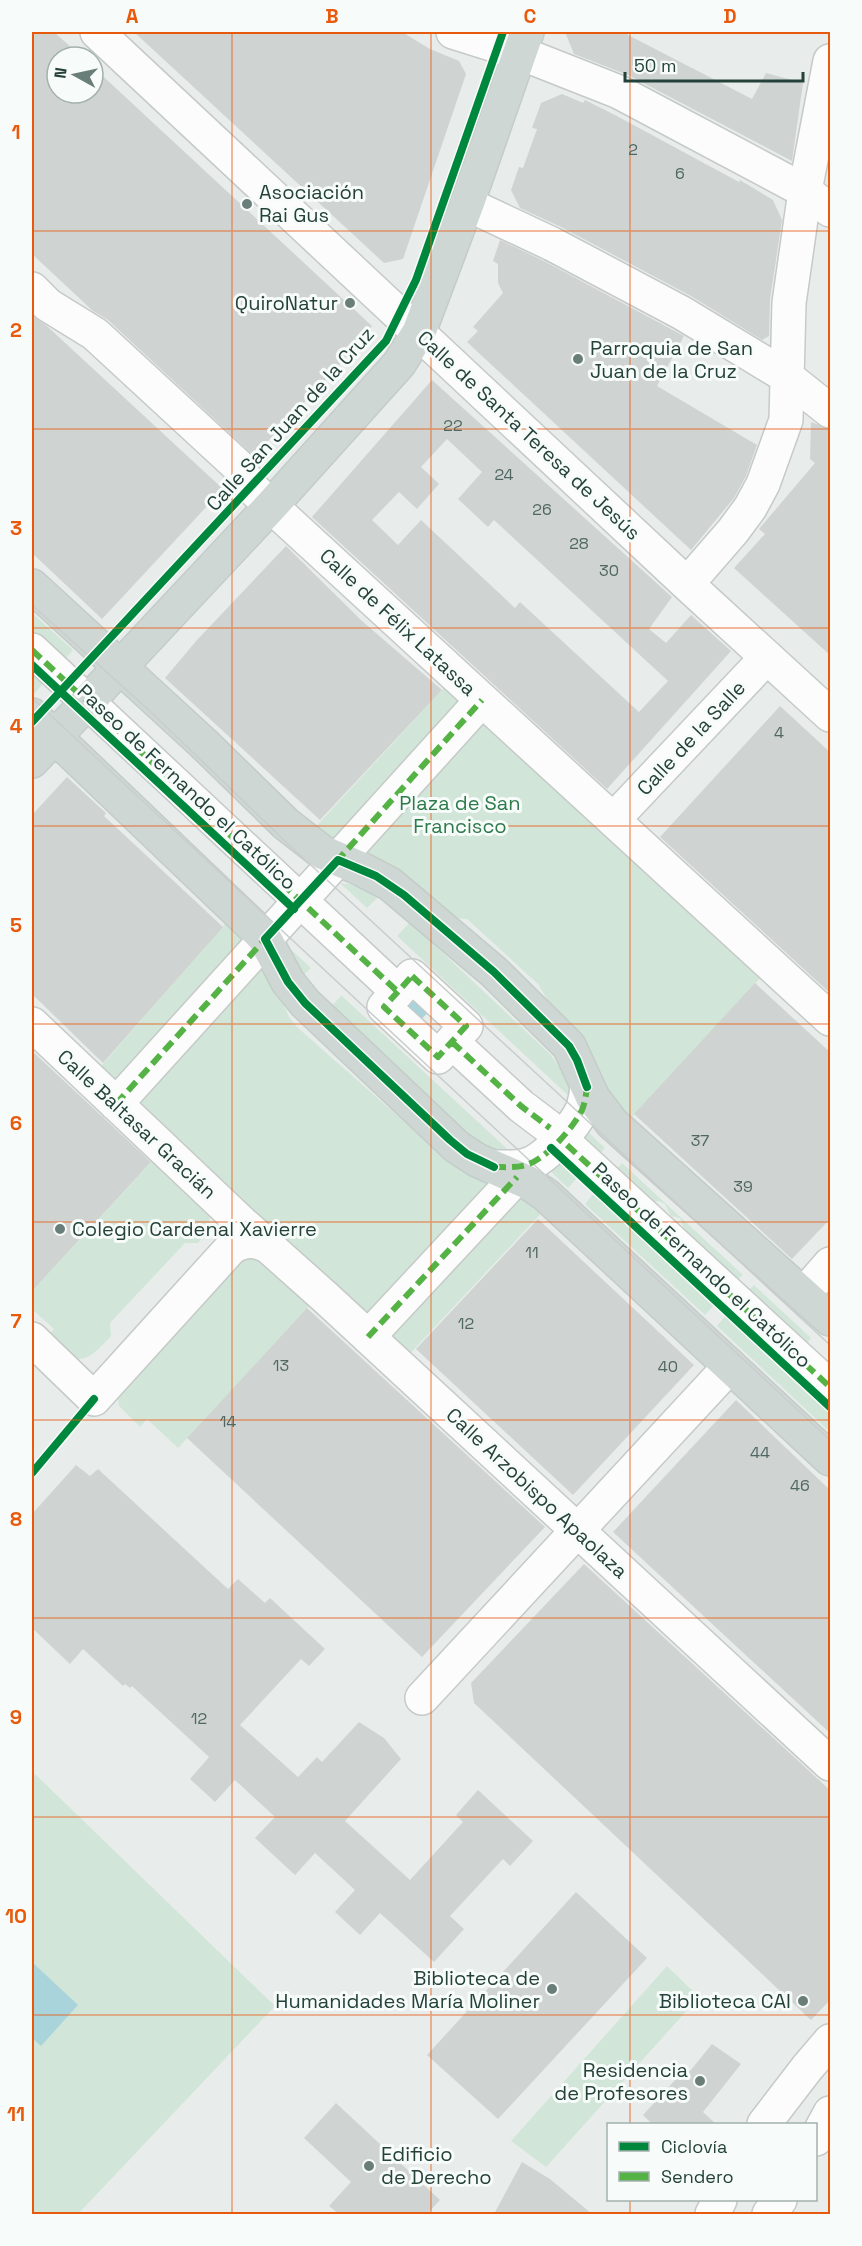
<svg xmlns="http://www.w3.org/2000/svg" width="862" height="2246" viewBox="0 0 862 2246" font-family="'Space Grotesk',sans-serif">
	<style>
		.green { fill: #d1e6d8 }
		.water { fill: #a9d4db }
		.building { fill: #cfd4d2; fill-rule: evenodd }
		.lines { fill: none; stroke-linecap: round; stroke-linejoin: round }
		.minor-casing { stroke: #c5cac8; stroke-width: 36 }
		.major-casing { stroke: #c3ccc9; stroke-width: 36 }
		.minor { stroke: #fcfcfc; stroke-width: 33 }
		.major { stroke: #cfd7d5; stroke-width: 33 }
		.tram { stroke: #c9cdcc; stroke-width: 1.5 }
		.quiet { stroke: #55b346; stroke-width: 6; stroke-dasharray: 12 6; stroke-linecap: butt }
		.cycleway-casing { stroke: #f7fbf9; stroke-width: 11 }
		.cycleway { stroke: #00873e; stroke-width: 8 }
		.grid { fill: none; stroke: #e8590c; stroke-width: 1.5; stroke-opacity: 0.55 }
		.poi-dot { fill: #697e78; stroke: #f7fbf9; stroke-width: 2 }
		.labels { text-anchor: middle; stroke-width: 6; stroke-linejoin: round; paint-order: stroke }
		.number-label { font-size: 16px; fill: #506761 }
		.poi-label { font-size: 20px; fill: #24423a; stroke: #f7fbf9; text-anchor: start }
		.street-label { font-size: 20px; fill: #24423a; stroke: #f7fbf9 }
		.park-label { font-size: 20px; fill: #2d7a4b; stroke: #f7fbf9 }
		.neatline { fill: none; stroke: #e8590c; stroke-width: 2 }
		.grid-label { font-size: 20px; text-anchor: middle; font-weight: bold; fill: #e8590c }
	</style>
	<rect width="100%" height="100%" fill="#e8edeb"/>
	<path class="green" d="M32,613L73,650L34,694L32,692Z
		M452,682L765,973L622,1128L538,984L467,919L438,917L309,834L442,690Z
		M340,883L354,885L378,897L367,908Z
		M232,916L275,985L289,1017L297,1027L450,1162L548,1206L404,1360L95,1073Z
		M410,922L551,1055L571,1086L572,1099L397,936Z
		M284,943L311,968L300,979Z
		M341,996H342L518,1159L473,1141L328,1010Z
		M583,1127L605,1148L596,1158L573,1137Z
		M157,1156L210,1212L209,1229L198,1243H185L110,1323L111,1336C81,1369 78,1363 45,1339L54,1329L32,1309V1291Z
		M555,1157L577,1178L568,1188L546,1167Z
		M622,1163L743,1275L733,1284L687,1237L680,1218L671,1216L665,1204L659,1201L652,1202L613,1173Z
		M594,1193L714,1305L705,1315L585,1204Z
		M251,1253L312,1303L178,1448L147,1419L140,1427L119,1406L117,1391L223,1269Z
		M754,1285L811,1338L802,1348L745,1295Z
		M726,1315L830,1412V1432L717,1326Z
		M35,1774L275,2006L78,2214H32V1778Z
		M667,1966L699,1997L546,2167L511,2141Z"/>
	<path class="water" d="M413,986L434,1006L414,1027L393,1007Z
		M32,1962L78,2005L41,2046L32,2038Z"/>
	<path class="building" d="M32,32H54L82,57H57V93H93V67L372,326L345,359L254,456L108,320L93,311L32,254Z
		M134,32H402L430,49L459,61L466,74L403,259L384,263Z
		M565,32H627L628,35L752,99L766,73L803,83L792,161L628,75L574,54Z
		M562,94L583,103L585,100L615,115L739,182L740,180L773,200L782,220L770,300L769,336L762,340L691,296L561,227L520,208L511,190L519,167L523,168L537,129L532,128L541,103Z
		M500,240L544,261L684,336L657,386L757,445L746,476L734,498L691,550L467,342L478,331L473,327L503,293L498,283V264L493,261Z
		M32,315L48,327L223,489L102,619L32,553Z
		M432,380L672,597L649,629L666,643L691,615L731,651L607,789L312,517ZM447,439L482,472L458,499L488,527L494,520L668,681L639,712L520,602L515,608L421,520L398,545L372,520L399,492L417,509L439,484L421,467Z
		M811,422L831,429V656L734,568L765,534L759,529L815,463L810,459Z
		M286,546L362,621L442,690L320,820L165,678L197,640Z
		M780,706L831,753V994L660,837Z
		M67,777L106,813L104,816L223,927L103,1063L32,994V815Z
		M755,983L831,1053V1218L792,1259L634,1114Z
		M32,1051L151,1162L32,1291Z
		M538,1219L694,1365L573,1495L416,1349Z
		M307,1308L545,1527L422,1657L187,1438Z
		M736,1400L831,1491V1734L613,1532Z
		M76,1465L90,1476L98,1469L228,1589L238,1579L265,1603L270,1598L325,1649L309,1666L301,1659L240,1725L298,1777L317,1757L322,1762L359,1722L384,1738L401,1759L345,1821L410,1880L463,1822L456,1815L478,1790L533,1841L510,1866L503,1859L450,1916L464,1929L434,1962L380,1913L360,1935L335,1912L355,1890L315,1853L295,1875L255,1838L275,1817L235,1780L215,1802L190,1779L209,1757L132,1686L130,1688L125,1684L123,1686L83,1649L70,1664L32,1628V1514Z
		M584,1564L831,1791V1999L811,2020L474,1703L471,1683Z
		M576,1892L647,1958L498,2119L427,2055Z
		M712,2044L741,2064L703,2112L716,2124H652L643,2115L686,2068L690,2071Z
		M336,2103L440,2200L427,2214H339L329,2206L351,2182L304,2138Z
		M522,2162L550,2179L592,2214H494Z"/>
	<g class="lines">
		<g class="minor-casing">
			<path id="minor" d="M97,32L687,584L830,715
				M453,32L520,53L619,92L805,191L830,210
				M467,204L552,244L682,313L786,376L830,411
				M32,289L48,305L95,334L237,465L251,487L271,506L830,1019
				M687,584L733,531L750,508L763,484L786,420L789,303L805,191L830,61
				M32,650L397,991
				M614,819L767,657
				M412,976L466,1026L438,1057L384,1007Z
				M32,1024L242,1223L325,1297L830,1764
				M452,1042L521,1106L550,1128
				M116,1104L482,700
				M567,1145L830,1387
				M494,1167C505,1167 516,1168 526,1165C545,1160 574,1127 582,1110C585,1103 586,1095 587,1087
				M804,1294L830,1264
				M368,1337L517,1177
				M32,1339L94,1399L231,1248C243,1240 255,1239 267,1246
				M422,1698L730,1366
				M764,2124L807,2068L830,2041
				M816,2139L830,2113
				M712,2214L720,2200
				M769,2214L780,2200"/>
		</g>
		<g class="major-casing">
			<path id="major" d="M32,586L203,743L286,824L322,852L361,869L390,884L494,972L569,1046L593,1098L612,1123L830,1319
				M32,715L258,931L265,939L288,982L305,1003L457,1147L477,1160L527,1182L546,1195L830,1459
				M32,761L271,506L399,364L419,332L467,204L527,32"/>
		</g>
		<use href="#minor" class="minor"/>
		<use href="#major" class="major"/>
		<path class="tram" d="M32,605L152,713L287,843L830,1345
			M32,698L830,1440"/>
		<path class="quiet" d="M32,650L397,991
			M336,862L482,700
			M412,976L466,1026L438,1057L384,1007Z
			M452,1042L521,1106L550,1128
			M116,1104L267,937
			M567,1145L830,1387
			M494,1167C505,1167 516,1168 526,1165C545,1160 574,1127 582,1110C585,1103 586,1095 587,1087
			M368,1337L517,1177"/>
		<g class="cycleway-casing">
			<path id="cycleway" d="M32,665L294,909
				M32,722L386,341L416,280L503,32
				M551,1148L830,1407
				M494,1167L467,1154L450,1140L305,1003L288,982L265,939L338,860L376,876L404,895L494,972L569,1046L577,1060L587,1087
				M32,1473L94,1399"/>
		</g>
		<use href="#cycleway" class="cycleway"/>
	</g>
	<path class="grid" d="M232,32V2214M431,32V2214M630,32V2124M32,231H830M32,429H830M32,628H830M32,826H830M32,1024H830M32,1222H830M32,1420H830M32,1618H830M32,1817H830M32,2015H830M630,2200V2214"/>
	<g class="poi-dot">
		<circle cx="247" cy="204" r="6"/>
		<circle cx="350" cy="303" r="6"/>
		<circle cx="578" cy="359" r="6"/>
		<circle cx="60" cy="1229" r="6"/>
		<circle cx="552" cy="1989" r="6"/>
		<circle cx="803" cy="2001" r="6"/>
		<circle cx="700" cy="2081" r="6"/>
		<circle cx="369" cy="2166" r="6"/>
	</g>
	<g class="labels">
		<g class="number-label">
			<text x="633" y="155">2</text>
			<text x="680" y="179">6</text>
			<text x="453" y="431">22</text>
			<text x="504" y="480">24</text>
			<text x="542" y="515">26</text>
			<text x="579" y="549">28</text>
			<text x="609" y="576">30</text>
			<text x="779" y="738">4</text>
			<text x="700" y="1146">37</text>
			<text x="743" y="1192">39</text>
			<text x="532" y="1258">11</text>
			<text x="466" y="1329">12</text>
			<text x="281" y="1371">13</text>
			<text x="668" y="1372">40</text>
			<text x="228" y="1427">14</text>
			<text x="760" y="1458">44</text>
			<text x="800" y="1491">46</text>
			<text x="199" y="1724">12</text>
		</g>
		<g class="poi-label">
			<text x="259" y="199">Asociación<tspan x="259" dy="23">Rai Gus</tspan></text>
			<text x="338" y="310" text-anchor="end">QuiroNatur</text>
			<text x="590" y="355">Parroquia de San<tspan x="590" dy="23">Juan de la Cruz</tspan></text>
			<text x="72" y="1236">Colegio Cardenal Xavierre</text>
			<text x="540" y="1985" text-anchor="end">Biblioteca de<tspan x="540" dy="23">Humanidades María Moliner</tspan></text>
			<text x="791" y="2008" text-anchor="end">Biblioteca CAI</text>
			<text x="688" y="2077" text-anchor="end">Residencia<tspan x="688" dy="23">de Profesores</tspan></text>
			<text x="381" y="2161">Edificio<tspan x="381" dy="23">de Derecho</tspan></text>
		</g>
		<g class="street-label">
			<text transform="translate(290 419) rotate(-48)" y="7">Calle San Juan de la Cruz</text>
			<text transform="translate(529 435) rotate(43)" y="7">Calle de Santa Teresa de Jesús</text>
			<text transform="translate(398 622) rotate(43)" y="7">Calle de Félix Latassa</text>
			<text transform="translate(691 738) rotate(-47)" y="7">Calle de la Salle</text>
			<text transform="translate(187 787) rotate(43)" y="7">Paseo de Fernando el Católico</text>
			<text transform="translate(137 1124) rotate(43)" y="7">Calle Baltasar Gracián</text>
			<text transform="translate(702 1265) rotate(43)" y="7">Paseo de Fernando el Católico</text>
			<text transform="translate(537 1493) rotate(43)" y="7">Calle Arzobispo Apaolaza</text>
		</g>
		<g class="park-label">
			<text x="460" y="810">Plaza de San<tspan x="460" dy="23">Francisco</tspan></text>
		</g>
	</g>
	<rect width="862" height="2246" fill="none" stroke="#f7fbf9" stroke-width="66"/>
	<rect x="607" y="2123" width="210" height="78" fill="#f7fbf9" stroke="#a3b1ad" stroke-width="1.5"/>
	<rect x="619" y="2142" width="30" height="9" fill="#00873e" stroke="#a3b1ad" stroke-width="1.5"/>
	<text x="661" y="2153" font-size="18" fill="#24423a">Ciclovía</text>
	<rect x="619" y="2172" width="30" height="9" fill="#55b346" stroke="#a3b1ad" stroke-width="1.5"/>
	<text x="661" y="2183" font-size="18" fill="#24423a">Sendero</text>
	<g transform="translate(75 75) rotate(278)"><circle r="28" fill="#f7fbf9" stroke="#a3b1ad" stroke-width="1.5"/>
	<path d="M0-4.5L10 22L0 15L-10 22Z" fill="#697e78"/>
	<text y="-9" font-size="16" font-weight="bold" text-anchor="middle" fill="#24423a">N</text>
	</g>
	<path d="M625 72v9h178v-9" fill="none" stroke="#24423a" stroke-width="3"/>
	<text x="634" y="72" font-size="18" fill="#24423a" stroke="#f7fbf9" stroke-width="4.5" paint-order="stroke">50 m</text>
	<rect x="33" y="33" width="796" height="2180" class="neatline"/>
	<g class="grid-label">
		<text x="132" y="23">A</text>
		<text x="332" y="23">B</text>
		<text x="530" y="23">C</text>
		<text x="730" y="23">D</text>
		<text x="16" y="139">1</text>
		<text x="16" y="337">2</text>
		<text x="16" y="535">3</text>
		<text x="16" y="733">4</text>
		<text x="16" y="932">5</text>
		<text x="16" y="1130">6</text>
		<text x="16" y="1328">7</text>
		<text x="16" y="1526">8</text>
		<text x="16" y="1724">9</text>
		<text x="16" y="1923">10</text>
		<text x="16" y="2121">11</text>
	</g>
</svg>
